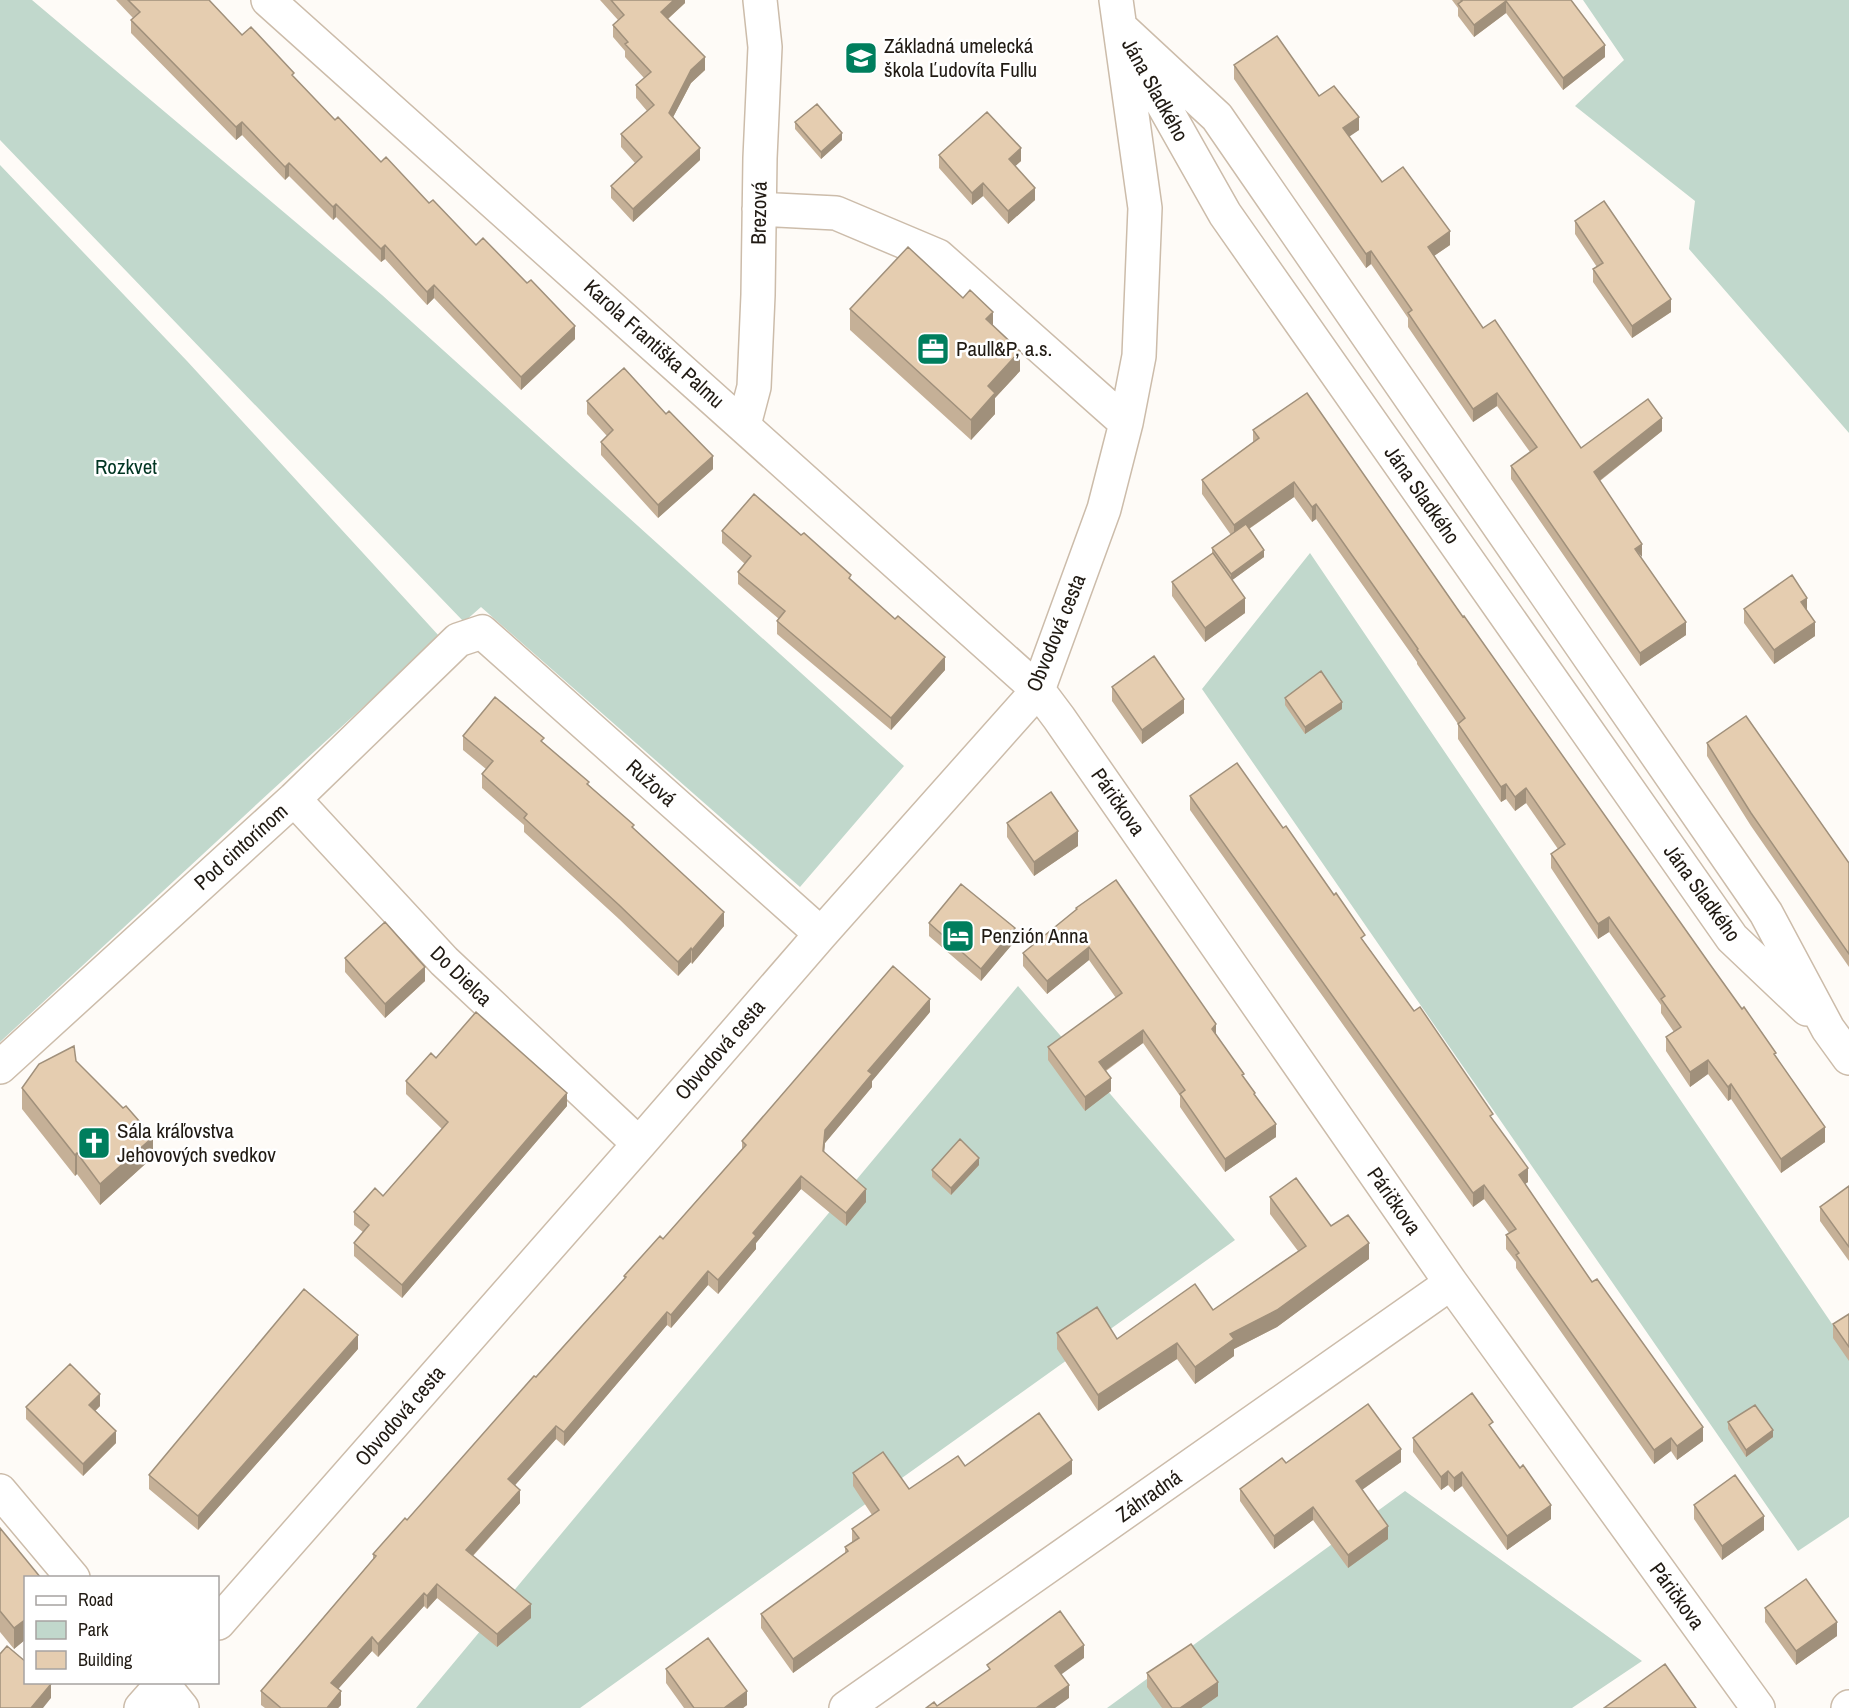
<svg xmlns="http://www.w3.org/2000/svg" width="1849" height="1708" viewBox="0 0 1849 1708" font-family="'Archivo Narrow',sans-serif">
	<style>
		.green { fill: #c1d8cc }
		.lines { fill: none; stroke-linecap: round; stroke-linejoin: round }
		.minor-casing { stroke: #ccbcaa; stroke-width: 36 }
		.minor { stroke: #fff; stroke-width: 33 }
		.wall { fill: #c5b097 }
		.shaded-wall { fill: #a0907b }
		.building { fill: #e5cdb0; stroke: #a0907b; stroke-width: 1.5 }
		.labels { text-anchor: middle; stroke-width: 5; stroke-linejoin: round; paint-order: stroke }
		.poi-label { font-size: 21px; fill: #201a13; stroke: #fff; text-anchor: start }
		.street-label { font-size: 21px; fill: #201a13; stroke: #fff }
		.park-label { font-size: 21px; fill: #023623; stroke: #fff }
	</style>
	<rect width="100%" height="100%" fill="#fefbf7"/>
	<path class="green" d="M0,0H32L382,295L904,766L800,887L481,607L464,622L0,140Z
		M1583,0H1849V433L1689,249L1695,201L1575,106L1624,60Z
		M0,165L187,361L440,637L270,792L0,1042Z
		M1310,553L1849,1349V1517L1798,1551L1202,689Z
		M1018,986L1235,1240L580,1708H416Z
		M1405,1491L1642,1661L1572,1708H1107Z"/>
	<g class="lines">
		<g class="minor-casing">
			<path id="minor" d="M268,0L1038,690L1059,718L1451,1283L1758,1708
				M1120,27L1217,117L1766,913L1828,1029L1849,1058
				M1134,53L1225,214L1732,938L1807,1009
				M759,209L836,213L938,256L1126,423
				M744,425L754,387L758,295L760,158L765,47L760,0
				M294,799L444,961L639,1144
				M0,1067L294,799L458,640L482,632L821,934
				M0,1491L73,1578
				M218,1623L639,1144L821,934L1038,690L1104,509L1126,423L1139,356L1145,208L1116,0
				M161,1682L182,1708
				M141,1708L164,1682
				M846,1708L1451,1283
				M1848,1708L1849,1707"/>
		</g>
		<use href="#minor" class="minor"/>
	</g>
	<path class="wall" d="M116,0H209L242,35L294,77L335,120L381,162L429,203L476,245L575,339L521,390L434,298L427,305L385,259L381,262L336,217L333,220L289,176L285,180L242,135L236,140L131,33V20L133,18Z
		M600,0H685V3L668,19L705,70L691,83L673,117L700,160L633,222L611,198V186L635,163L621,147V134L647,111L636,98V85L644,78L625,57V51L613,37V25L618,20Z
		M1452,0H1571L1605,57L1563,90L1506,13L1474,37L1458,16V8Z
		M1234,65L1319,96L1359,130L1349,136L1382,182L1450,245L1434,256L1483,328L1581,448L1662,431L1600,481L1641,558L1686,635L1640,666L1511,479V466L1530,452L1497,406L1473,422L1408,327V318L1371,264L1366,268L1234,79Z
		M795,122L842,140L821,159L795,129Z
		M939,155L1021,161L1015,166L1035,200L1008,224L983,196L972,205L939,168Z
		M1575,221L1671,312L1632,338L1593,282V269L1597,267L1575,234Z
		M963,298L993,325L1020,371L995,398V414L971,440L850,330V309Z
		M587,401L713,469L658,518L601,455V442L607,436L587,414Z
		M1253,430L1463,617L1776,1057L1825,1142L1781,1173L1731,1099L1728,1101L1708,1074L1690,1087L1666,1051V1037L1674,1032L1661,1013V1005L1609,932L1598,939L1551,868V854L1558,849L1526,803L1515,811L1506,799L1501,802L1458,739V724L1417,664V662L1316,519L1312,522L1294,497L1249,529L1264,557L1232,580L1245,613L1205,642L1172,596V582L1212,554V548L1231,535L1202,494V480L1253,442Z
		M722,531L851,580L945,670L891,730L777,634V621L779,619L738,584V572L745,564L722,543Z
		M1744,609L1807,611L1815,636L1774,664L1744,623Z
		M1112,687L1184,713L1142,744L1112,701Z
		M1285,698L1342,709L1305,734L1285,705Z
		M463,736L544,743L589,785L634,829L724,926L692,964L691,962L678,976L619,919L524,832V825L482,788V774L486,769L463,750Z
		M1707,743L1849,863V967L1751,826L1707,756Z
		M1190,796L1283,828L1334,895L1365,943L1493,1120L1528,1182L1525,1184L1592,1282L1703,1441L1677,1460L1671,1451L1654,1464L1516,1268V1262L1506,1249V1235L1509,1233L1484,1199L1473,1207L1190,810Z
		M1007,823L1078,846L1034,876L1007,837Z
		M1076,908L1216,1034L1255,1096L1276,1137L1225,1172L1180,1107V1096L1143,1043L1106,1071L1111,1091L1085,1111L1048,1060V1047L1116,998L1089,960L1047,994L1023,966V953L1076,910Z
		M929,923L1015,941L981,981L929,936Z
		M345,958L425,981L385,1018L345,972Z
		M930,1012L872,1081V1087L825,1143L824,1152L866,1202L846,1226L801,1189L756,1243V1249L718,1294L708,1285L671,1328L667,1325L564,1446L556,1439L515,1485L520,1503L473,1556L531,1618L497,1647L437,1598L427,1609L424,1606L378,1657L372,1651L338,1689L341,1705L338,1708H265L261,1705V1691L373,1559V1554L407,1520L624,1279V1276L663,1239L742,1149V1141Z
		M436,1058L567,1106L402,1298L354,1256V1243L363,1232L354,1225V1212L383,1196L442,1129L406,1094V1081Z
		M76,1061L153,1157L100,1205L77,1174L75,1176L22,1109V1088Z
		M979,1165L951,1195L932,1177V1170Z
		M1849,1186V1261L1820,1221V1207Z
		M1270,1197L1331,1226L1369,1259L1277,1327L1234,1349V1356L1195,1384L1177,1359L1098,1411L1057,1349V1333L1117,1339L1213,1310L1298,1251L1270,1214Z
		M1849,1314V1361L1833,1338V1324Z
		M358,1349L198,1530L149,1489V1475Z
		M100,1406L95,1411L116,1443L83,1476L26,1419V1407Z
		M1728,1422L1773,1437L1746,1457L1728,1429Z
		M1493,1430L1551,1519L1507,1550L1462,1486L1454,1492L1448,1485L1441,1490L1413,1452V1438Z
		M1401,1462L1362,1490L1388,1539L1348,1568L1313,1520L1274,1549L1240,1501V1489L1286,1463Z
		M965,1466L1072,1474L793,1673L761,1628V1614L845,1553V1547L852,1542V1529L872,1515L853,1486V1473L909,1489Z
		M1694,1505L1764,1530L1722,1560L1694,1519Z
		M0,1528L26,1578V1639L14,1649L0,1632Z
		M1765,1608L1837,1636L1796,1665L1765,1622Z
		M666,1669L747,1705L743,1708H684L666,1683Z
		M1147,1673L1218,1696L1201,1708H1162L1147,1687Z"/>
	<path class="shaded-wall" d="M674,0H685V3L661,25V12Z
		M1506,1V13L1474,37V25Z
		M1605,45V57L1563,90V78Z
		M705,57V70L691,83L669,125V113L691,70Z
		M1359,117V130L1343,141V128Z
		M242,122V135L236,140V127Z
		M842,133V140L821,159V152Z
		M700,148V160L633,222V209Z
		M1021,148V161L1009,172V159Z
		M289,163V176L285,180V167Z
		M983,183V196L972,205V193Z
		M1035,188V200L1008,224V211Z
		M336,204V217L333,220V207Z
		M1450,231V245L1428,260V247Z
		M385,245V259L381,262V249Z
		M1371,251V264L1366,268V254Z
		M434,285V298L427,305V292Z
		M1671,299V312L1632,338V326Z
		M993,312V332L986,319Z
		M575,326V339L521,390V377Z
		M1020,351V371L995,398V414L971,440V420L988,386Z
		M1497,393V406L1473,422V409Z
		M1662,418V431L1594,485V472Z
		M713,456V469L658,518V505Z
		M1294,482V497L1234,539V525Z
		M1316,504V519L1312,522V507Z
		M1642,544V557L1635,549Z
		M1264,550V557L1231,581V574Z
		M1245,598V613L1205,642V628Z
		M1807,598V612L1801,602Z
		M1686,622V635L1640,666V653Z
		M1815,622V636L1774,664V650Z
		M945,657V670L891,730V718Z
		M1184,699V713L1142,744V730Z
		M1342,702V709L1305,734V727Z
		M1506,784V799L1501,802V787Z
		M1526,788V803L1515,811V797Z
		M1078,831V846L1034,876V862Z
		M724,912V926L692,964V950Z
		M1609,917V932L1598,939V924Z
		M1015,928V941L981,981V969Z
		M1089,947V960L1047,994V981Z
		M691,948V962L678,976V962Z
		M425,967V981L385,1018V1004Z
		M930,999V1012L872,1081V1087L825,1143L823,1164L825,1130L868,1071Z
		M1216,1024V1037L1212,1029Z
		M1143,1030V1043L1099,1075V1062Z
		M1708,1060V1074L1690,1087V1072Z
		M1111,1078V1091L1085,1111V1097Z
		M1731,1084V1099L1728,1101V1087Z
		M567,1093V1106L402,1298V1285Z
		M1276,1124V1137L1225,1172V1159Z
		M1825,1127V1142L1781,1173V1159Z
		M153,1137V1157L100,1205V1184Z
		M77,1153V1174L75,1176V1155Z
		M979,1158V1165L951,1195V1188Z
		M1528,1168V1182L1519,1188V1175Z
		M801,1176V1189L756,1243V1249L718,1294V1280L753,1233Z
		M1484,1185V1199L1473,1207V1193Z
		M866,1189V1202L846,1226V1213Z
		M1369,1243V1259L1277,1327L1234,1349V1356L1195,1384V1367L1230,1334Z
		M708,1271V1285L671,1328V1315Z
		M667,1312V1325L564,1446V1432Z
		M358,1335V1349L198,1530V1516Z
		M1177,1343V1359L1098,1411V1395Z
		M100,1394V1406L89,1417V1405Z
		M556,1426V1439L508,1493V1479Z
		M1703,1427V1441L1677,1460V1446Z
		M1773,1430V1437L1746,1457V1450Z
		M116,1431V1443L83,1476V1464Z
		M1671,1438V1451L1654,1464V1450Z
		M1401,1449V1462L1356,1494V1481Z
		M1072,1460V1474L793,1673V1659Z
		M1448,1471V1485L1441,1490V1477Z
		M1462,1472V1486L1454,1492V1478Z
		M520,1490V1503L466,1563V1550Z
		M1551,1505V1519L1507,1550V1536Z
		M1313,1507V1520L1274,1549V1536Z
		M1764,1516V1530L1722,1560V1546Z
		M1388,1526V1539L1348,1568V1555Z
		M437,1584V1598L427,1609V1596Z
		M424,1593V1606L378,1657V1644Z
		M531,1604V1618L497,1647V1634Z
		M26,1619V1639L14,1649V1628Z
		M1837,1622V1636L1796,1665V1651Z
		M372,1637V1651L331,1697V1683Z
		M1084,1645V1658L1055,1679V1666Z
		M1218,1682V1696L1201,1708H1180Z
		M51,1684V1698L43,1708H31Z
		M1069,1685V1698L1055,1708H1036Z
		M341,1691V1705L338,1708H327Z
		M747,1691V1705L743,1708H724Z"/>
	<path class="building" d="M128,0H209L242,35L251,27L294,73L292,75L335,120L338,117L381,162L386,157L429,203L433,200L476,245L483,238L527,283L531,280L575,326L521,377L434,285L427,292L385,245L381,249L336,204L333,207L289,163L285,167L242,122L236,127L131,20L140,12Z
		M611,0H674L661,12L705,57L691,70L669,113L700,148L633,209L611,186L642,157L621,134L654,105L636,85L651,72L625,44L628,42L613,25L624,15Z
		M1461,0H1571L1605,45L1563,78L1506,1L1474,25L1458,4L1462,1Z
		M1277,36L1319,96L1334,86L1359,117L1343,128L1382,182L1403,167L1450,231L1428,247L1483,328L1495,320L1581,448L1648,399L1662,418L1594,472L1642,544L1635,549L1686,622L1640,653L1511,466L1537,447L1497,393L1473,409L1408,313L1412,310L1371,251L1366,254L1234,65Z
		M817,104L842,133L821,152L795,122Z
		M987,112L1021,148L1009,159L1035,188L1008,211L983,183L972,193L939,155Z
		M1604,201L1671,299L1632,326L1593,269L1603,263L1575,221Z
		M908,247L963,298L970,290L993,312L986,319L1020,351L988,386L995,393L971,420L850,309Z
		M624,368L666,414L669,411L713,456L658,505L601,442L613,430L587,401Z
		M1307,393L1463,617L1464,616L1709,963L1742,1009L1744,1007L1776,1053L1774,1054L1825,1127L1781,1159L1731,1084L1728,1087L1708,1060L1690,1072L1666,1037L1681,1027L1661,999L1665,996L1609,917L1598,924L1551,854L1565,844L1526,788L1515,797L1506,784L1501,787L1458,724L1465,718L1417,650L1418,649L1316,504L1312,507L1294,482L1234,525L1202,480L1259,438L1253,430Z
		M754,494L801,535L804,533L851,575L849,578L895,619L898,616L945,657L891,718L777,621L785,611L738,572L751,556L722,531Z
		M1246,524L1264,550L1231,574L1212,548Z
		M1213,553L1245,598L1205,628L1172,582Z
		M1792,575L1807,598L1801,602L1815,622L1774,650L1744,609Z
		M1154,656L1184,699L1142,730L1112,687Z
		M1321,671L1342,702L1305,727L1285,698Z
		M495,697L544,738L541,741L589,782L587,784L634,825L632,827L724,912L692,950L691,948L678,962L619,905L524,818L527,814L482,774L493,761L463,736Z
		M1746,716L1849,863V954L1751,813L1707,743Z
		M1237,763L1283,828L1286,826L1334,895L1336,893L1365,935L1361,938L1414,1011L1420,1007L1493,1114L1490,1116L1528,1168L1519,1175L1592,1282L1597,1279L1703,1427L1677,1446L1671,1438L1654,1450L1516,1255L1519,1253L1506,1235L1516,1229L1484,1185L1473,1193L1190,796Z
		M1051,792L1078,831L1034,862L1007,823Z
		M1116,880L1216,1024L1212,1029L1244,1074L1242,1075L1255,1093L1254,1094L1276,1124L1225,1159L1180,1094L1185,1090L1143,1030L1099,1062L1111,1078L1085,1097L1048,1047L1122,993L1089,947L1047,981L1023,953L1077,909L1076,908Z
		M961,884L1015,928L981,969L929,923Z
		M385,922L425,967L385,1004L345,958Z
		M893,966L930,999L868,1071L872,1074L825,1130L823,1151L866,1189L846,1213L801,1176L753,1233L756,1236L718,1280L708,1271L671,1315L667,1312L564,1432L556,1426L508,1479L520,1490L466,1550L531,1604L497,1634L437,1584L427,1596L424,1593L378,1644L372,1637L331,1683L341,1691L327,1708H281L261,1691L376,1556L373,1554L405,1518L407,1520L534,1376L536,1377L626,1277L624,1276L660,1236L663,1239L746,1145L742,1141Z
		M476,1012L567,1093L402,1285L354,1243L369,1225L354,1212L375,1188L383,1196L448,1122L406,1081L431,1053L436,1058Z
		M74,1046L76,1061L123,1108L126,1106L153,1137L100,1184L77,1153L75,1155L22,1088L39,1064Z
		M960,1139L979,1158L951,1188L932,1170Z
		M1296,1178L1331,1226L1348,1215L1369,1243L1277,1310L1230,1334L1234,1339L1195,1367L1177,1343L1098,1395L1057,1333L1097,1307L1117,1339L1195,1284L1213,1310L1306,1246L1270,1197Z
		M1849,1186V1247L1820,1207Z
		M304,1289L358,1335L198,1516L149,1475Z
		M1849,1314V1347L1833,1324Z
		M70,1364L100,1394L89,1405L116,1431L83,1464L26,1407Z
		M1472,1393L1493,1422L1489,1425L1520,1468L1523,1465L1551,1505L1507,1536L1462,1472L1454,1478L1448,1471L1441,1477L1413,1438Z
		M1368,1404L1401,1449L1356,1481L1388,1526L1348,1555L1313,1507L1274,1536L1240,1489L1282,1458L1286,1463Z
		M1755,1405L1773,1430L1746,1450L1728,1422Z
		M1039,1413L1072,1460L793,1659L761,1614L848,1551L845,1547L859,1538L852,1529L879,1510L853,1473L883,1452L909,1489L958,1456L965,1466Z
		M1735,1475L1764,1516L1722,1546L1694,1505Z
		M0,1528L41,1578H26V1619L14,1628L0,1611Z
		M1806,1579L1837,1622L1796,1651L1765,1608Z
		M1060,1611L1084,1645L1055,1666L1069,1685L1036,1708H926L934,1702L937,1706L990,1669L987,1665Z
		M708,1638L747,1691L724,1708H694L666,1669Z
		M1191,1644L1218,1682L1180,1708H1172L1147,1673Z
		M7,1646L26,1662V1683H49L51,1684L31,1708H0V1654Z
		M1665,1664L1696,1708H1604Z"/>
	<defs>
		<g id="school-square" transform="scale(1.725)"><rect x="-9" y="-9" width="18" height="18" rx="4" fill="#007e5d" stroke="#fff"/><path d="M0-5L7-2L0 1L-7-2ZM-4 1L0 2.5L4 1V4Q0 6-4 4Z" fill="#fff"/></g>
		<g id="office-square" transform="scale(1.725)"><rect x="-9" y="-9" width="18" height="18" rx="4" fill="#007e5d" stroke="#fff"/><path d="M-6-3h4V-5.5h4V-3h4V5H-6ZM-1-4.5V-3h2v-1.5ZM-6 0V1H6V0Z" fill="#fff"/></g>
		<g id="hotel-square" transform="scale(1.725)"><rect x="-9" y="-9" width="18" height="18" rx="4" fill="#007e5d" stroke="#fff"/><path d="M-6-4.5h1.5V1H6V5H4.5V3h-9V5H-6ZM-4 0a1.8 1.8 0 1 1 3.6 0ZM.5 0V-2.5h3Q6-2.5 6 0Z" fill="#fff"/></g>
		<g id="church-square" transform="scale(1.725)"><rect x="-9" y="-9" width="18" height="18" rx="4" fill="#007e5d" stroke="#fff"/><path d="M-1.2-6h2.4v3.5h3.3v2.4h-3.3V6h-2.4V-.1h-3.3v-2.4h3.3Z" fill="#fff"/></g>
	</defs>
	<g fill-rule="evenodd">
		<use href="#school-square" x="861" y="58"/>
		<use href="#office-square" x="933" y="349"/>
		<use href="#hotel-square" x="958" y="936"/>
		<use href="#church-square" x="94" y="1143"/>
	</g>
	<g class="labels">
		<g class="poi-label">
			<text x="884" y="53">Základná umelecká<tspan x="884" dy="24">škola Ľudovíta Fullu</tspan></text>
			<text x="956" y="356">Paull&amp;P, a.s.</text>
			<text x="981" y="943">Penzión Anna</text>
			<text x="117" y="1138">Sála kráľovstva<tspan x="117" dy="24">Jehovových svedkov</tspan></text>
		</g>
		<g class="street-label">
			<text transform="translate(1155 90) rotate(61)" y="7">Jána Sladkého</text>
			<text transform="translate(759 213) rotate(-89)" y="7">Brezová</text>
			<text transform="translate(654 344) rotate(42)" y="7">Karola Františka Palmu</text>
			<text transform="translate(1422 495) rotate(55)" y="7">Jána Sladkého</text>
			<text transform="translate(1056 633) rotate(-68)" y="7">Obvodová cesta</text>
			<text transform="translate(651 783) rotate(42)" y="7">Ružová</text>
			<text transform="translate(1118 802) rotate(55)" y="7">Páričkova</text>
			<text transform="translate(241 847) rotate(-42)" y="7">Pod cintorínom</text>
			<text transform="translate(1702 893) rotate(54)" y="7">Jána Sladkého</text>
			<text transform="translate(461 976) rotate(44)" y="7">Do Dielca</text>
			<text transform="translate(720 1050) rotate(-49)" y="7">Obvodová cesta</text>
			<text transform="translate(1394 1201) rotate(55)" y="7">Páričkova</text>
			<text transform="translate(400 1416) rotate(-49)" y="7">Obvodová cesta</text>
			<text transform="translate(1149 1496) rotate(-35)" y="7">Záhradná</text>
			<text transform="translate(1677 1596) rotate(54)" y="7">Páričkova</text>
		</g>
		<g class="park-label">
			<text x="126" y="474">Rozkvet</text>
		</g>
	</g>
	<rect x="24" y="1576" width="195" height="108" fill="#ffffff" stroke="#a6a3a1" stroke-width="1.5"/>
	<rect x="36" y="1596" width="30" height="9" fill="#ffffff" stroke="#a6a3a1" stroke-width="1.5"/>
	<text x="78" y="1606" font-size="18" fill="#201a13">Road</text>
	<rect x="36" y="1621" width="30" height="18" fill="#c1d8cc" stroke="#a6a3a1" stroke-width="1.5"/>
	<text x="78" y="1636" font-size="18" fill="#201a13">Park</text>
	<rect x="36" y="1651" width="30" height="18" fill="#e5cdb0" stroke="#a6a3a1" stroke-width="1.5"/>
	<text x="78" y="1666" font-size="18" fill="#201a13">Building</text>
</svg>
